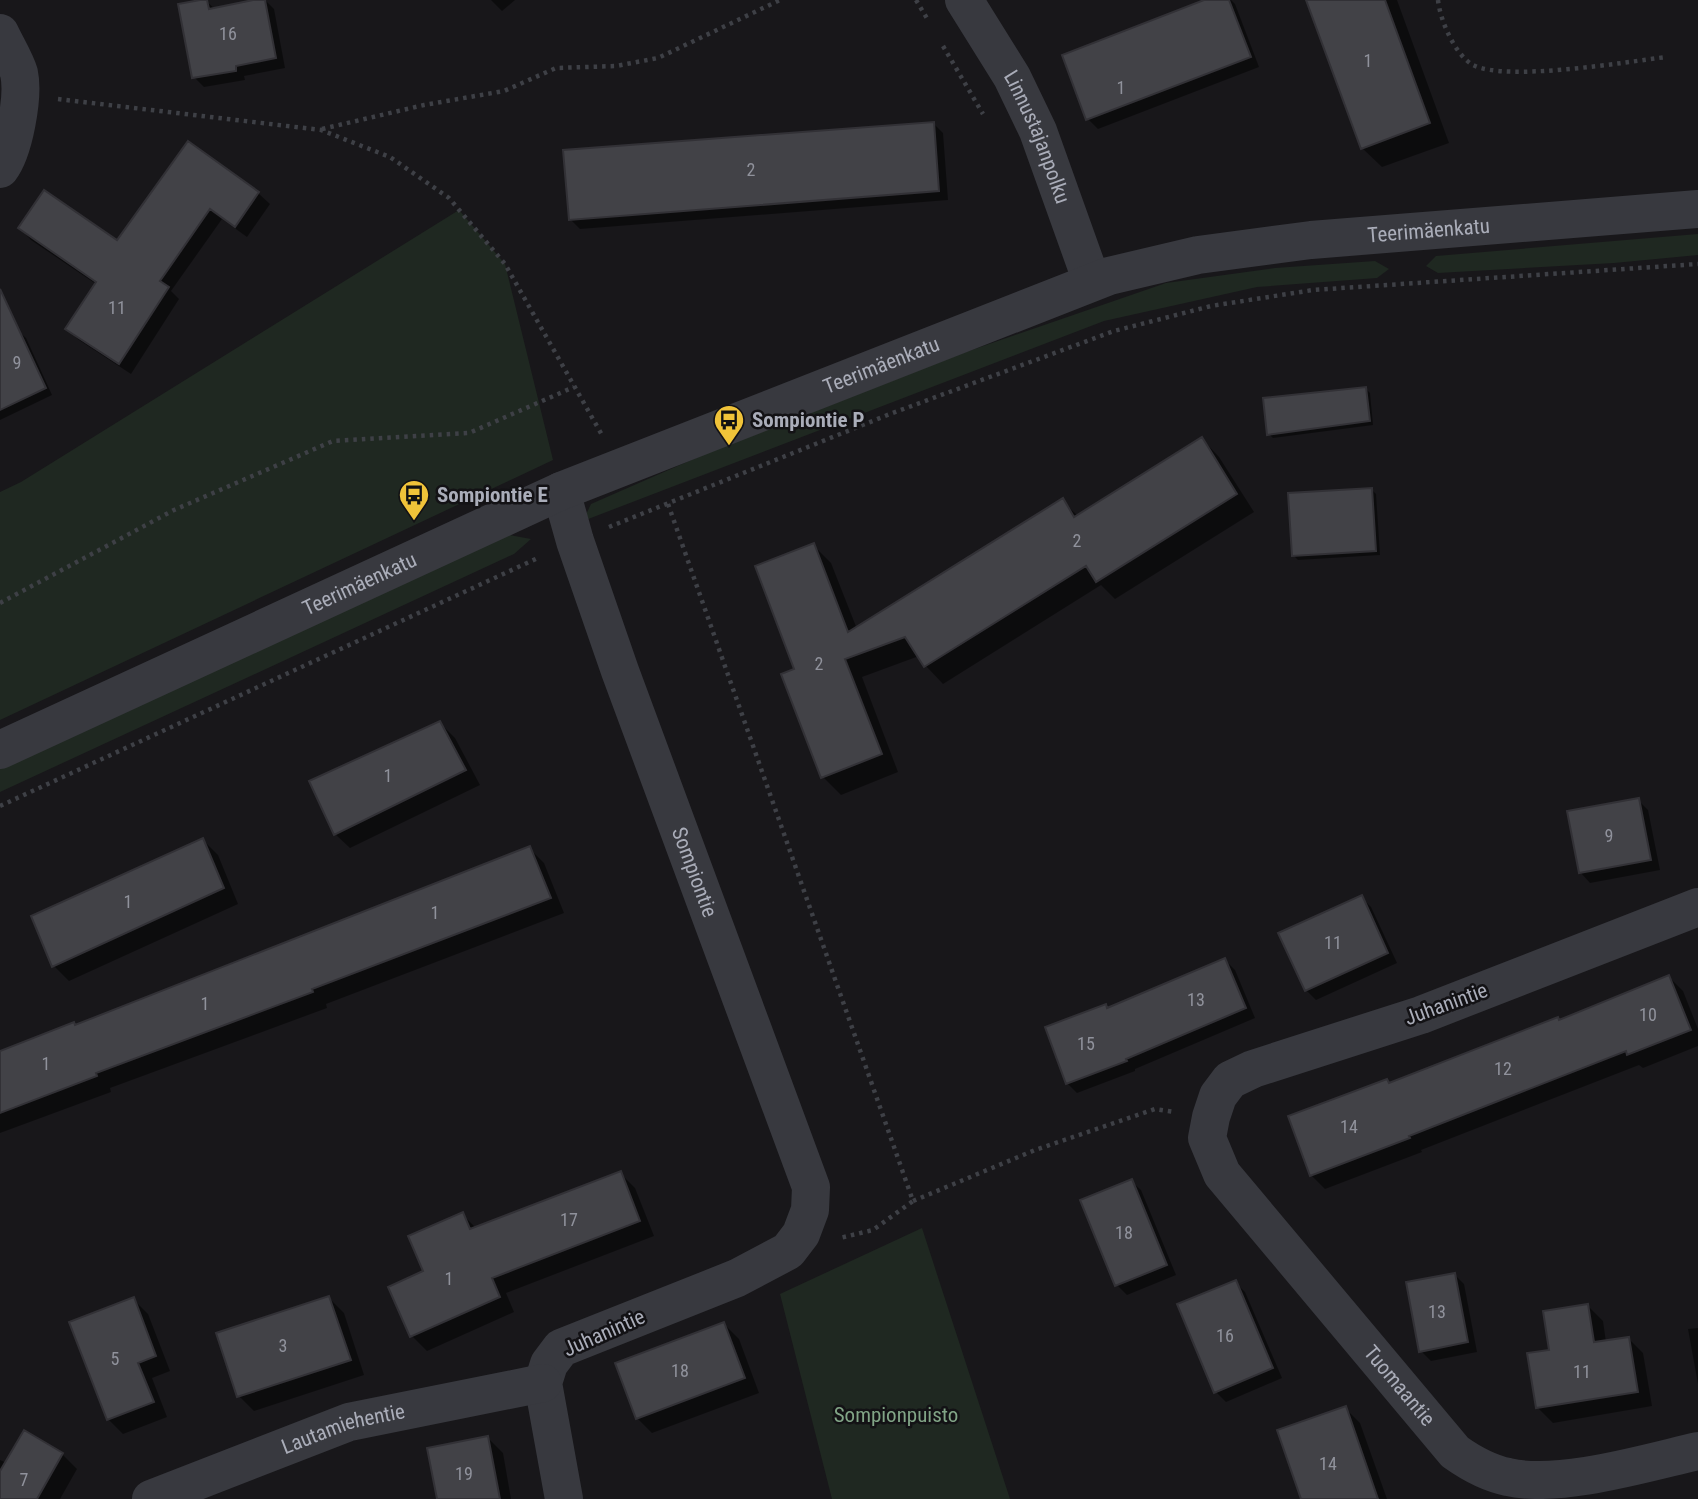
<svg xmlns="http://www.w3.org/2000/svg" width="1698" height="1499" viewBox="0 0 1698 1499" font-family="'Roboto Condensed',sans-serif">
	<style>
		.green { fill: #1f2821 }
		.shadow { fill: #0007 }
		.building { fill: #424247; stroke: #323136; stroke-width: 2 }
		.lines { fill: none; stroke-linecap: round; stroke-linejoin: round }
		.path { stroke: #3e4046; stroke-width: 4.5; stroke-dasharray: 3.5 5; stroke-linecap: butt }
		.minor { stroke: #38393f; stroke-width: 38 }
		.tertiary { stroke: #38393f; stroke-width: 38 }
		.labels { text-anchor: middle; stroke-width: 5; stroke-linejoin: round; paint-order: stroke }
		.number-label { font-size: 18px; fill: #90929c }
		.street-label { font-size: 21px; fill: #aaadb9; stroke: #131215 }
		.poi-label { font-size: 21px; font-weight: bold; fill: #aaadb9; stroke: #131215; text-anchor: start }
		.park-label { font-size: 21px; fill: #81a486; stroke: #131215 }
	</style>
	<rect width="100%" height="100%" fill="#18171a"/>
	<path class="green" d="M459,210L505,264L553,460L0,720V492L21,482Z
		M1698,234V255L1614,263L1438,273L1426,266L1436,256Z
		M1375,261L1389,269L1377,278L1257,287L1104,321L583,521L591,504L705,454L963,353L1166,283L1275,268Z
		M504,534L531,539L514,554L0,792V766Z
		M922,1228L1010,1499H832L780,1294Z"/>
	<path class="shadow" d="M265,0L274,9L285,68L244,76L245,80L204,87L194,77L206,1L215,9Z
		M491,0H515L502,11Z
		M1209,0H1231L1235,4L1259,67L1098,129L1088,119Z
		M1308,0H1397L1449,143L1382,167L1362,148Z
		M933,123L943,133L948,200L580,229L570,219Z
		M188,143L258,193L270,204L247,237L222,219L171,291L179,299L131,374L79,340L67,329L96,284L31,240L20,228L117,242Z
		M18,331L26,338L52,395L0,420V339Z
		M1366,389L1370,393L1373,425L1273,438L1269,434Z
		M1202,439L1219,457L1254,512L1115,599L1101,585L943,684L926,666L919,656L862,677L898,772L841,795L823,777L796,670L813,545L831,563L857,629L1062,501L1078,516Z
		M1372,490L1376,494L1380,555L1298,560L1294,556Z
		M440,723L455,738L480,785L350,848L335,834Z
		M1638,800L1648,810L1660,870L1590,883L1581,873Z
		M203,840L218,855L238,904L69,981L54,966Z
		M529,848L544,863L564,913L326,1004L327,1008L110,1088L111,1092L0,1133V1053L76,1026Z
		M1361,897L1371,907L1397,963L1316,1000L1306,990Z
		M1225,960L1235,970L1255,1018L1135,1069V1071L1077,1093L1067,1083L1109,1010Z
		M1669,977L1683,991L1698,1029V1046L1643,1068L1639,1065L1421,1150L1422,1152L1325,1189L1311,1175L1387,1081L1390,1084L1560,1021Z
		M620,1173L635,1188L654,1236L506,1293L514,1312L427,1351L412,1336L425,1272L462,1214L477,1229Z
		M1131,1181L1141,1190L1176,1275L1127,1295L1117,1285L1082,1201Z
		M1454,1274L1464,1284L1477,1352L1431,1361L1421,1351Z
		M1235,1282L1245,1292L1282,1378L1226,1402L1216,1392Z
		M329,1298L344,1313L364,1375L254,1411L239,1396Z
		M133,1299L148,1314L170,1371L152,1378L167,1417L123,1434L108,1419Z
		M1588,1306L1603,1321L1606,1342L1628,1338L1643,1353L1652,1406L1553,1423L1538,1408L1551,1351Z
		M724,1324L739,1339L759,1393L652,1433L637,1418Z
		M1698,1328V1384L1688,1329Z
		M1345,1408L1360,1423L1387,1499H1303Z
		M25,1432L62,1454L77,1469L60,1499H0V1460L7,1463Z
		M488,1438L503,1453L511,1499H438Z"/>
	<path class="building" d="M200,0H207L209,9L253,0H265L276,58L236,66V71L192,78L178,4Z
		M1204,0H1229L1251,57L1086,120L1062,55Z
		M1306,0H1385L1430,123L1361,149Z
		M934,122L939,191L569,220L563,150Z
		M188,141L259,192L235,227L210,209L160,281L169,287L119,364L65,329L96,282L18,228L44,190L117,240Z
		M0,289L46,388L0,410Z
		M1366,387L1370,421L1267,435L1263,398Z
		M1202,437L1237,494L1096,582L1086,566L924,667L905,637L845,659L882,754L821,778L781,674L794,669L755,566L814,543L848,632L1063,498L1074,517Z
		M1372,488L1376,551L1292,556L1288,493Z
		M440,721L466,770L334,835L309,781Z
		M1639,798L1651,860L1579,873L1567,811Z
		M203,838L224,888L52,967L31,916Z
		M530,846L551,898L312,989L313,992L96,1073L97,1076L0,1113V1051L74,1022L75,1025Z
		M1362,895L1388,953L1305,991L1278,933Z
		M1225,958L1246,1008L1126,1059L1127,1061L1066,1084L1045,1027L1106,1004L1107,1008Z
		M1669,975L1691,1030L1627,1055L1626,1051L1409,1136L1410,1138L1310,1176L1288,1116L1387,1079L1389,1083L1558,1017L1559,1020Z
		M621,1171L640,1221L492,1278L500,1297L410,1337L388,1287L423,1271L408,1236L463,1212L470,1229Z
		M1132,1179L1167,1265L1115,1286L1080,1200Z
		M1455,1273L1468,1342L1419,1352L1406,1282Z
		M1236,1280L1273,1368L1214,1393L1177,1304Z
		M329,1296L351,1360L237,1397L216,1333Z
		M134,1297L156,1356L138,1363L154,1402L107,1420L69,1322Z
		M1588,1304L1594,1342L1629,1337L1638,1392L1536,1408L1527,1353L1549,1350L1543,1311Z
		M724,1322L745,1378L636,1419L615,1363Z
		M1346,1406L1378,1499H1301L1277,1430Z
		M24,1430L63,1453L37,1499H0V1471Z
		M488,1436L500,1499H437L427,1448Z"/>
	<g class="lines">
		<path class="path" d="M916,0L928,20
			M1438,0C1440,20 1455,55 1473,65C1506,82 1626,62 1666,57
			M943,46L983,114
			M58,99L321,130L390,157L449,198L505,264L602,435
			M322,129L424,105L504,91L556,68L616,66L658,58L780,0
			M668,504L913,1201L873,1230L840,1238
			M609,527L890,414L1114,331L1211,306L1313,290L1698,264
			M0,603L174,510L333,441L469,433L574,387
			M0,806L540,557
			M913,1201L1035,1150L1155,1109L1175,1112"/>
		<g class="minor">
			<path id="s1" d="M964,0L1012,77L1038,131L1092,282"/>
			<path d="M0,33C6,46 15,60 19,73C24,96 14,151 0,169"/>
			<path id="s2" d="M561,491L575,541L620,671L811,1187L810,1210L801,1234L788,1251L737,1278L561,1348L549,1364L543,1383L564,1499"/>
			<path id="s3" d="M1698,907L1421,1015L1253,1069L1230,1080L1218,1096L1211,1117L1207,1138L1222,1174L1455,1452C1472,1464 1488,1473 1508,1477C1559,1489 1646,1463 1698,1451"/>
			<path id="s4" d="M151,1499L349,1422L543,1383"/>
		</g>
		<path class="tertiary" id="s5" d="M0,750L561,491L1109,276L1198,255L1311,240L1698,209"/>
	</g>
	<defs>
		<g id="bus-pin" transform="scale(1.575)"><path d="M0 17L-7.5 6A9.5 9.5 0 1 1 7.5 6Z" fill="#f0c339" stroke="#131215"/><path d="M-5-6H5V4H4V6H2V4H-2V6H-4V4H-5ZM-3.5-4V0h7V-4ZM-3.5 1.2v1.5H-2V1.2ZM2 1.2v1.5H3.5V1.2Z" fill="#111"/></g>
	</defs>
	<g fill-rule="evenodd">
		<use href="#bus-pin" x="729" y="420"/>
		<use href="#bus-pin" x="414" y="495"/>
	</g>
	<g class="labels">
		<g class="number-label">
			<text x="228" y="40">16</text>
			<text x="1368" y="67">1</text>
			<text x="1121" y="94">1</text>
			<text x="751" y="176">2</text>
			<text x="117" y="314">11</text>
			<text x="17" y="369">9</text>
			<text x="1077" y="547">2</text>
			<text x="819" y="670">2</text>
			<text x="388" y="782">1</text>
			<text x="1609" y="842">9</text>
			<text x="128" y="908">1</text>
			<text x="435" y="919">1</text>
			<text x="1333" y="949">11</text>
			<text x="1196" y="1006">13</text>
			<text x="205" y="1010">1</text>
			<text x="1648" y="1021">10</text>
			<text x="1086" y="1050">15</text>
			<text x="46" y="1070">1</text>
			<text x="1503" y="1075">12</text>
			<text x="1349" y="1133">14</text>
			<text x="569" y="1226">17</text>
			<text x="1124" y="1239">18</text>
			<text x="449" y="1285">1</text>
			<text x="1437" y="1318">13</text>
			<text x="1225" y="1342">16</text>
			<text x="283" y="1352">3</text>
			<text x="115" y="1365">5</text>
			<text x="680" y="1377">18</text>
			<text x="1582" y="1378">11</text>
			<text x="1328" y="1470">14</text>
			<text x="464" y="1480">19</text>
			<text x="24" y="1486">7</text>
		</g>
		<g class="street-label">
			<text dy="7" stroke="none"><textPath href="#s1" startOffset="156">Linnustajanpolku</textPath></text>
			<text dy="7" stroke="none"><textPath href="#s5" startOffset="1530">Teerimäenkatu</textPath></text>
			<text dy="7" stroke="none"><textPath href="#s5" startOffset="962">Teerimäenkatu</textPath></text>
			<text dy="7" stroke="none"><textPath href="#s5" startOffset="396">Teerimäenkatu</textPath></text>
			<text dy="7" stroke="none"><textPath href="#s2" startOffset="404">Sompiontie</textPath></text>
			<text transform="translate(1446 1004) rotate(-20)" y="7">Juhanintie</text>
			<text transform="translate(604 1333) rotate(-24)" y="7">Juhanintie</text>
			<text dy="7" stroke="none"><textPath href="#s3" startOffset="878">Tuomaantie</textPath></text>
			<text dy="7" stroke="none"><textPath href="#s4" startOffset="205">Lautamiehentie</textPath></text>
		</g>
		<g class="poi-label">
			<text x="752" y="427">Sompiontie P</text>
			<text x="437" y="502">Sompiontie E</text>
		</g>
		<g class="park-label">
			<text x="896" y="1422">Sompionpuisto</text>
		</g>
	</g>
</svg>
